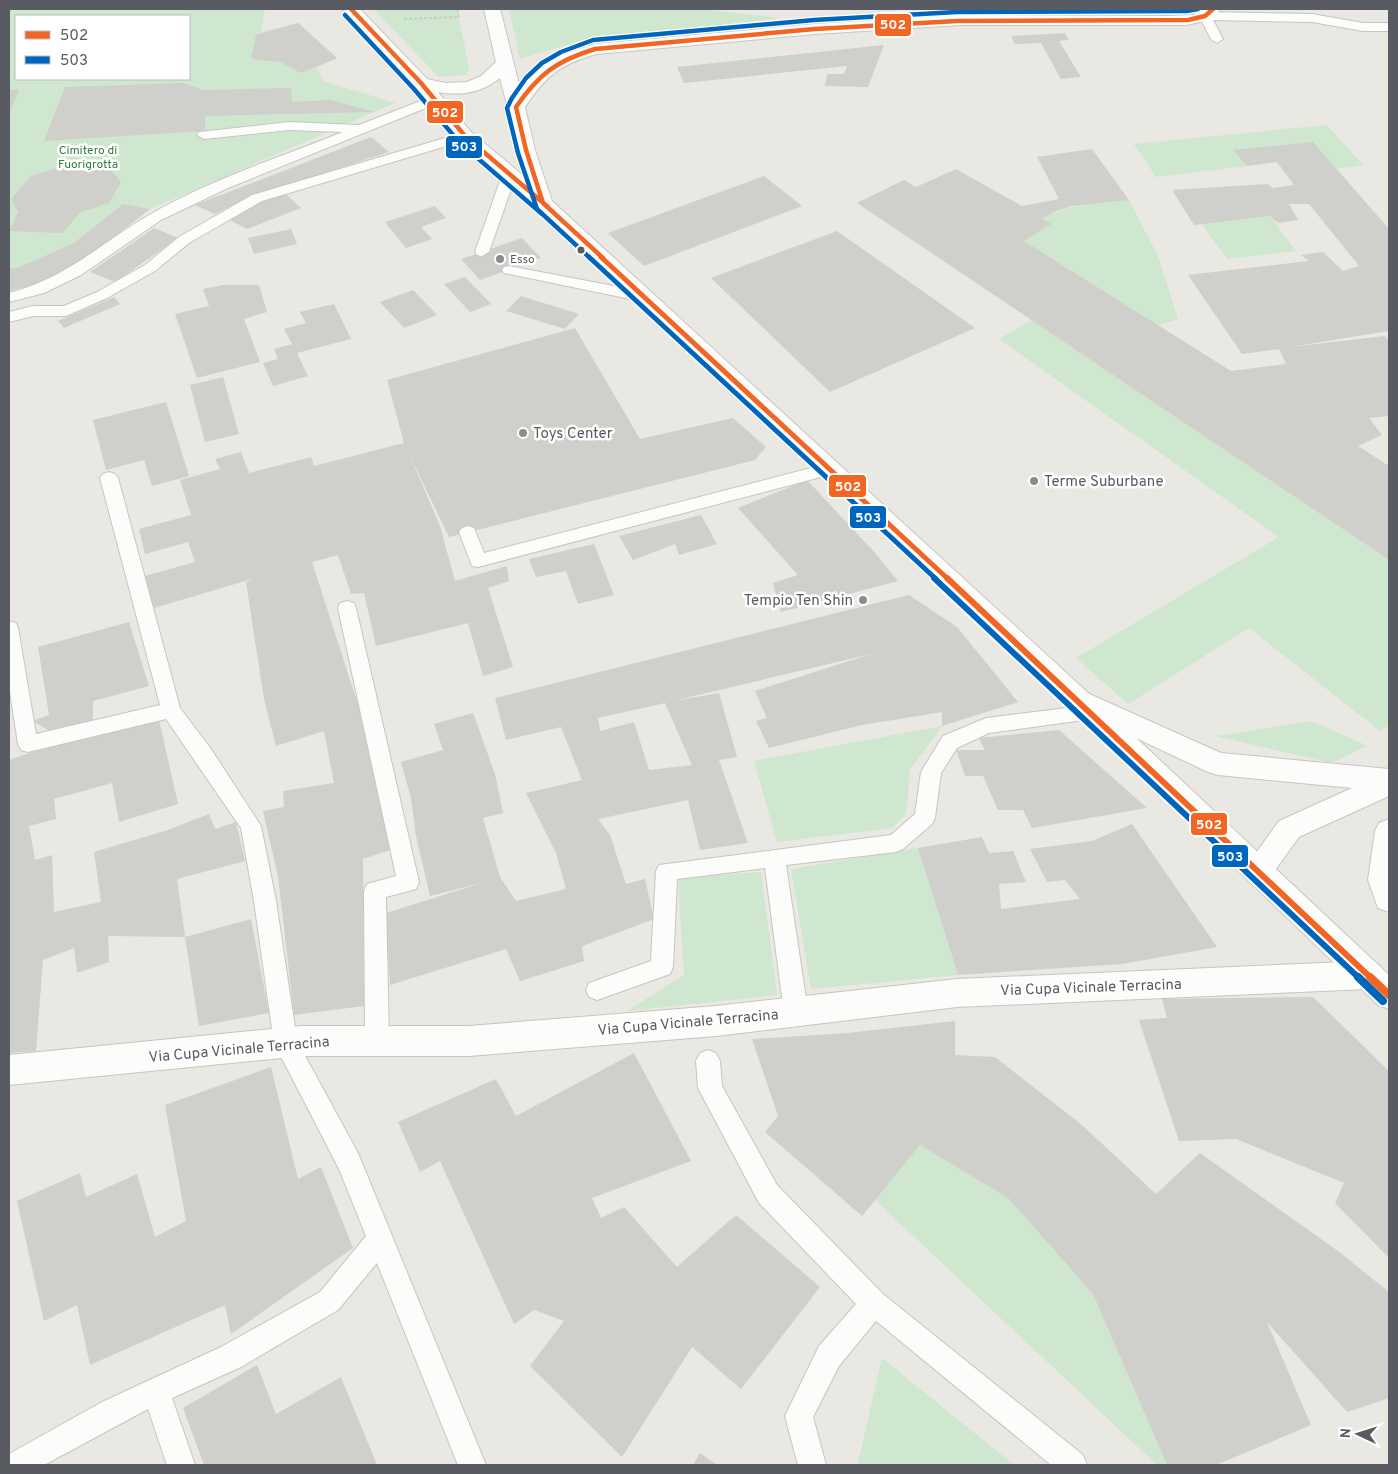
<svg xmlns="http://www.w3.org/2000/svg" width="1398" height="1474" viewBox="0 0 1398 1474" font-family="Overpass,sans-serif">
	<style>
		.green { fill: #cfe7cf; fill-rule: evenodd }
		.building { fill: #cfcfcb; fill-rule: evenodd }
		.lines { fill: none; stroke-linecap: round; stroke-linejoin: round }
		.lane-casing { stroke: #c5c6c4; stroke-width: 2 }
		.street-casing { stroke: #c5c6c4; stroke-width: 2 }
		.secondary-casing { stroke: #c6c7c6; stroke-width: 2 }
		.path { stroke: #c5cbc8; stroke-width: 2; stroke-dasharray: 3 2; stroke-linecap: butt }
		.lane { fill: #fcfcfb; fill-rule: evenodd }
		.street { fill: #fcfcfb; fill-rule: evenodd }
		.secondary { fill: #fcfcfb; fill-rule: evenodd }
		.bus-1-far3-casing { stroke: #fff; stroke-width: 7 }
		.bus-1-far2-casing { stroke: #fff; stroke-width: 8 }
		.bus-1-far1-casing { stroke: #fff; stroke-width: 10 }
		.bus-1-casing { stroke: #fff; stroke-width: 12 }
		.bus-2-far3-casing { stroke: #fff; stroke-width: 7 }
		.bus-2-far2-casing { stroke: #fff; stroke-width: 8 }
		.bus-2-far1-casing { stroke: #fff; stroke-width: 10 }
		.bus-2-casing { stroke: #fff; stroke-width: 12 }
		.bus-1-far3 { stroke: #f26522; stroke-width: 4.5 }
		.bus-1-far2 { stroke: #f26522; stroke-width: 5 }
		.bus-1-far1 { stroke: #f26522; stroke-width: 6 }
		.bus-1 { stroke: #f26522; stroke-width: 8 }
		.bus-2-far3 { stroke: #0065bd; stroke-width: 4.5 }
		.bus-2-far2 { stroke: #0065bd; stroke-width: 5 }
		.bus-2-far1 { stroke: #0065bd; stroke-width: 6 }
		.bus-2 { stroke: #0065bd; stroke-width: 8 }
		.bus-dot { fill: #585b61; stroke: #fff; stroke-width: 2 }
		.poi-dot { fill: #8b8c8e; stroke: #fff; stroke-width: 2 }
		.labels { text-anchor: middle; stroke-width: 5; stroke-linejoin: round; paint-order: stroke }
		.far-park-label { font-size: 12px; fill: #2f813d; stroke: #fff }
		.far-poi-label { font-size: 12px; fill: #585b61; stroke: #fff; text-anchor: start }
		.poi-label { font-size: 15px; fill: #585b61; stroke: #fff; text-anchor: start }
		.street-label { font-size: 15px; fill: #585b61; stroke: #fff }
		.line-badge { stroke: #fff; stroke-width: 2 }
		.badge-label { font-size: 14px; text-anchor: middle; font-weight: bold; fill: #fff }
	</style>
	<rect width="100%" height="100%" fill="#e9e8e2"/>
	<path class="green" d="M9,9H265L261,32L298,23L337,58L316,68L324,81L395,103L150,209L96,251L40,283L9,291ZM16,16H189V79H16Z
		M373,9H457L469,67L467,75L439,77Z
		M509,9H701L780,18L577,42L520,59Z
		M1327,125L1363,165L1336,169L1313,142L1234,150L1247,166L1156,177L1134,144Z
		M1129,200L1158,256L1178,319L1158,325L1024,241L1050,224L1042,218C1070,204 1098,203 1129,200Z
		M1270,216L1296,251L1227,259L1202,224Z
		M1032,320L1389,560V725L1380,731L1249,628L1128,704L1076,658L1279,537L999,339Z
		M1311,721L1368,746L1331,763L1216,736Z
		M942,726L910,770L906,814L892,828L777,842L754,761Z
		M918,848L958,975L811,989L791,869Z
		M761,872L777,995L627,1011L684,975L678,878Z
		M920,1145L1008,1198L1093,1294L1167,1465H1157L875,1200Z
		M882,1358L1014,1465H861L858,1463Z"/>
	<path class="building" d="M298,23L337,58L301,73L280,62L251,59L256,35Z
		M1065,33L1069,40L1059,41L1081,77L1061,79L1041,43L1015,44L1011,36Z
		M884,45L868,87L825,86L827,74H844L847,66L684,83L677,67Z
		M184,83L203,90L291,88L292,102L331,100L374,112L205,116V131L44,141L65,87Z
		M19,89L9,115V90Z
		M371,137L389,152L252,196L215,214L195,205Z
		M1313,142L1389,229V331L1290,347L1385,336L1389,341V416L1369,418L1382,435L1358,446L1389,466V560L857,203L904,180L916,187L956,169L1022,206L1059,199L1037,157L1092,149L1129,200L1072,206L1056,211L1042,218L1051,224L1024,241L1231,371L1286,364L1279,349L1242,354L1188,275L1309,261L1301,255L1323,252L1343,271L1359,266L1309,204H1289L1298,220L1278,223L1270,216L1194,225L1172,190L1267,184L1273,188L1294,185L1277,162L1247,166L1233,150Z
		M74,163L108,166L121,182L109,203L81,212L62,233L9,231L18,212L11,199L31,176Z
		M764,176L802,206L644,266L608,233Z
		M286,194L301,208L247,229L230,220L261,201Z
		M123,204L150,209L96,251L40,283L9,291V269L20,267L74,243Z
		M435,206L446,218L421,227L432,239L406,248L385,222Z
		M154,228L178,238L115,282L90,272Z
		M291,229L297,244L254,254L248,238Z
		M837,231L975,328L830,392L711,278Z
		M522,238L541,258L480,280L461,259Z
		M465,277L491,304L470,312L444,284Z
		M223,285H259L267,312L244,319L260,362L197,378L175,314L209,306L203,289Z
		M413,290L437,315L404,328L380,302Z
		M521,296L579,314L565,329L506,311Z
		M114,297L120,304L64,328L58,321Z
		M334,304L351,339L297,353L308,376L273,386L263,363L278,359L274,349L292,344L284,329L306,323L300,312Z
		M575,328L640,439L733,418L766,447L755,460L449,537L409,454L440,526L455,581L507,566L509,581L488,588L513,667L483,676L468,623L376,646L364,593L351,594L338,555L312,562L363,720L390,850L363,859L364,1006L294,1015L278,876L263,811L284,807L283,791L334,783L324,731L276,746L264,699L246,582L252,579L154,608L145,576L195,562L188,542L145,554L139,529L191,515L180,480L220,469L215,459L241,452L249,473L311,457L314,466L404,443L387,380Z
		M223,377L239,434L205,442L190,385Z
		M166,402L189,476L152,486L144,460L106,470L93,420Z
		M807,480L876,554L898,581L781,612L773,583L798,575L738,508Z
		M701,515L717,544L679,555L675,544L633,560L619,536Z
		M594,544L614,595L578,604L566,571L536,577L529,559Z
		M909,595L957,627L1018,702L942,726V712L862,725L769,748L756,721L767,718L755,691L871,654L673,701L719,693L737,757L719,760L748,843L700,850L688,800L598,819L610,835L626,884L645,879L654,919L582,946L584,961L520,981L506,949L390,985L386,913L485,882L430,896L416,836L411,798L401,762L443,750L434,724L473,713L495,774L503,813L483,818L500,877L516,901L566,889L556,853L526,793L582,780L561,727L506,740L495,698ZM665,703L692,765L649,770L634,722L600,731L598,718Z
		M129,622L149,686L93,701V720L48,730L33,721L49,715L38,647Z
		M159,720L178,804L119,822L112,783L54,799L56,819L29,826L35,860L52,855L54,912L101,902L94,852L168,830L209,814L215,829L236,822L245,861L177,879L185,937L251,919L269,1013L199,1026L185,937L108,936L109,962L77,973L74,948L43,960L36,1051L9,1053V760L69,740Z
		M1059,730L1147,808L1032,828L1023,810H998L983,776H965L956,750H985L979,738Z
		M1132,824L1217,947L1122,964L958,975L918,848L982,837L989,853L1013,851L1026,882L999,884L1001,909L1080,899L1065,880L1047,882L1030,849L1092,841Z
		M1313,997L1389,1071V1258L1335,1203L1344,1183L1236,1139L1179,1141L1139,1020L1167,1018L1162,999Z
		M955,1021V1055L995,1057L1082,1125L1156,1194L1200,1153L1338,1251L1389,1292V1398L1347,1412L1267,1322L1311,1425L1216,1465H1167L1093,1294L1008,1198L920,1145L862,1216L765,1132L778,1116L752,1039L848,1033Z
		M634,1053L691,1161L592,1198L601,1218L624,1207L677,1267L736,1215L820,1287L741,1389L692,1347L622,1457L530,1366L564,1321L534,1310L514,1324L440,1161L420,1172L398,1122L496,1079L516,1116Z
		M271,1067L298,1179L321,1167L353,1248L231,1334L225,1305L90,1365L77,1305L44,1321L17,1201L80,1173L86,1197L137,1174L155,1237L186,1221L165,1105Z
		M257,1365L276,1414L341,1377L377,1465H204L183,1408Z
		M700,1453L717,1465H693Z"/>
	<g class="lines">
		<g class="lane-casing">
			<path id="lane" d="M1205,12L1312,14L1363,23H1389V31H1363L1312,22L1213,20L1223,39L1217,43L1211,39L1199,16Z
				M433,96L439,100L438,103L228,188L161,220L81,275L44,293L9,302V293C69,277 99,244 151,214C209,180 281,157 343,132L289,130L204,139L197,135L199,132L289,122L359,125Z
				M465,132L470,133L472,136L470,139L262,201L189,243L155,271L107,298L66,316H33L9,322V312L33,306H64L97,292L145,265L179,237L252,195Z
				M509,171L516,175L489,252L482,256L477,255L475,252L502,175Z
				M509,266L645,292L653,297L645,302L504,273L502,270L504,267Z
				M830,463L836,465L839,469L836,473L478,567L472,566L459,532L462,528L468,526L474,528L484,553Z
				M109,472L115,474L118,478L180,708L211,749L261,826L276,901L297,1041L358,1153L486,1465H458L377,1263L338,1310L241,1367L172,1398L195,1465H167L148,1409L44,1465H9V1454L102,1402L221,1347L320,1292L366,1236L339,1169L274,1043L254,901L241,828L166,719L28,752L21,750L18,744L9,686V621L16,623L18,628L36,734L160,705L100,478L103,474Z
				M347,601L354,603L356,608L419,882L416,889L386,897L389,1041L385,1049L377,1052L369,1049L365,1041L364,891L367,884L396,876L338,608L340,603Z
				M1092,705L1099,708L1102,713L1099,718L989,733L957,748L941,773L935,818L932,824L903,849L896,852L786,865L808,1012L804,1019L796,1022L788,1019L784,1012L765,868L677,879L673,967L670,974L597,1000L589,997L586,990L589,983L651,961L656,871L659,865L891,835L915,814L921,772L943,736L986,718Z
				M708,1050L716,1053L720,1061L722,1086L777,1185L883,1294L1083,1455L1087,1465H1051L876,1321L839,1366L813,1417L826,1465H798L785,1416L819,1346L856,1304L759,1203L698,1088L696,1061L700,1053Z"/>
		</g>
		<g class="street-casing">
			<path id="street" d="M1076,688L1221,753L1389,769V796L1299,837L1268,880L1258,884L1248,880L1243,871L1279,821L1352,788L1218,775L1208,772L1066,705L1063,698L1066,691Z
				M1389,819V912L1378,908L1368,880L1375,831L1379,823Z
				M1368,961L1379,965L1384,975L1379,985L1368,989L957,1007L716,1036L469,1056H302L9,1085V1055L302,1026H469L716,1006L957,979Z"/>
		</g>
		<g class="secondary-casing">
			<path id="secondary" d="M343,9H360L427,79L445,83L467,82L481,76L496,62L484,9H500L520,88L534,71L550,59L595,44L815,24L931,17L938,15L1168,16L1193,15L1204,9H1221L1210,20L1186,25H961L815,34L596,54C559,65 546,76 525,107L535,150L552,201L1086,691L1389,975V1009L1378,1005L1066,705L536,207L459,140L415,87ZM500,78L526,178L471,132L438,92C460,96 482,93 500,78Z"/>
		</g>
		<path class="path" d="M404,19L459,17L457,9"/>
		<use href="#lane" class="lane"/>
		<use href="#street" class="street"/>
		<use href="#secondary" class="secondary"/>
		<g class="bus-1-far3-casing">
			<path id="bus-1-far3" d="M351,9L421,83L465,136L548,207
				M603,258L543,203L526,150L516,107C539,74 556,61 595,49L815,29L957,21L1188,20L1205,16L1213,9"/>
		</g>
		<g class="bus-1-far2-casing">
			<path id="bus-1-far2" d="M601,257L948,579"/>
		</g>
		<g class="bus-1-far1-casing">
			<path id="bus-1-far1" d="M947,578L1371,978"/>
		</g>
		<g class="bus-1-casing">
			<path id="bus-1" d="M1370,977L1389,995"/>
		</g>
		<g class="bus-2-far3-casing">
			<path id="bus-2-far3" d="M345,15L414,89L459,142L542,214
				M590,258L537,209L518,153L507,108L512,98L526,78L542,63L561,52L593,40L814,20L957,12L1187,11L1198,9"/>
		</g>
		<g class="bus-2-far2-casing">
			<path id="bus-2-far2" d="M589,257L936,579"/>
		</g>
		<g class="bus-2-far1-casing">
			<path id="bus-2-far1" d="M934,578L1359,978"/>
		</g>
		<g class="bus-2-casing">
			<path id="bus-2" d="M1358,977L1383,1001"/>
		</g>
		<use href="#bus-1-far3" class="bus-1-far3"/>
		<use href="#bus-1-far2" class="bus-1-far2"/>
		<use href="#bus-1-far1" class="bus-1-far1"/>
		<use href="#bus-1" class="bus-1"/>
		<use href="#bus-2-far3" class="bus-2-far3"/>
		<use href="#bus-2-far2" class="bus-2-far2"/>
		<use href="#bus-2-far1" class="bus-2-far1"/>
		<use href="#bus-2" class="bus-2"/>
	</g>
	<circle class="bus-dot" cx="581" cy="250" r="4.5"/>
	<g class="poi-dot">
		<circle cx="500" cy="259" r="5"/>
		<circle cx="523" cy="433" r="5"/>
		<circle cx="1034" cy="481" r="5"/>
		<circle cx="863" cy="600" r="5"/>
	</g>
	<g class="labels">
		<g class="far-park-label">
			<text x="88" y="154">Cimitero di<tspan x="88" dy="14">Fuorigrotta</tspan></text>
		</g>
		<g class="far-poi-label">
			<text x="510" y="263">Esso</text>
		</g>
		<g class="poi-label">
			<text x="533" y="438">Toys Center</text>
			<text x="1044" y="486">Terme Suburbane</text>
			<text x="853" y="605" text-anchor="end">Tempio Ten Shin</text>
		</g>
		<g class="street-label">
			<text transform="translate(1091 987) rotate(-2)" y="5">Via Cupa Vicinale Terracina</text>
			<text transform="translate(688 1022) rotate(-5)" y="5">Via Cupa Vicinale Terracina</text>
			<text transform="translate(239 1049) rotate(-5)" y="5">Via Cupa Vicinale Terracina</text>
		</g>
	</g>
	<g class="line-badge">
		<rect x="874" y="13" width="38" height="24" rx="5" fill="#f26522"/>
		<rect x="426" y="100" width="38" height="24" rx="5" fill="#f26522"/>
		<rect x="445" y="135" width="38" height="24" rx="5" fill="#0065bd"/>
		<rect x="828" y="474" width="39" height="24" rx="5" fill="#f26522"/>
		<rect x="849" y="505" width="38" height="24" rx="5" fill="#0065bd"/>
		<rect x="1190" y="812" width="38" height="24" rx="5" fill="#f26522"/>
		<rect x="1211" y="844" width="38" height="24" rx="5" fill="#0065bd"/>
	</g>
	<g class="badge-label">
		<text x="893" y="29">502</text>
		<text x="445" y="117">502</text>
		<text x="464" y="151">503</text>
		<text x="848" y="491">502</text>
		<text x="868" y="522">503</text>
		<text x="1209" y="829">502</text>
		<text x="1230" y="861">503</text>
	</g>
	<rect width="1398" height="1474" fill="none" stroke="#585b61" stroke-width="20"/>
	<rect x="15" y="15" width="175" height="65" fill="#ffffff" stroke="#bcbdc0"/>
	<rect x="25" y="31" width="25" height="8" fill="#f26522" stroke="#bcbdc0"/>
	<text x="60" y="40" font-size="15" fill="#585b61">502</text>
	<rect x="25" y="56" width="25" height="8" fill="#0065bd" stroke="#bcbdc0"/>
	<text x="60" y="65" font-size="15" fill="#585b61">503</text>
	<g transform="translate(1358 1434) rotate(274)" stroke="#ffffff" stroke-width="4" paint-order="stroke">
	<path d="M0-4L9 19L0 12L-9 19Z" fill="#585b61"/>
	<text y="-8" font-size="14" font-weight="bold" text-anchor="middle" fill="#585b61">N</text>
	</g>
</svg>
